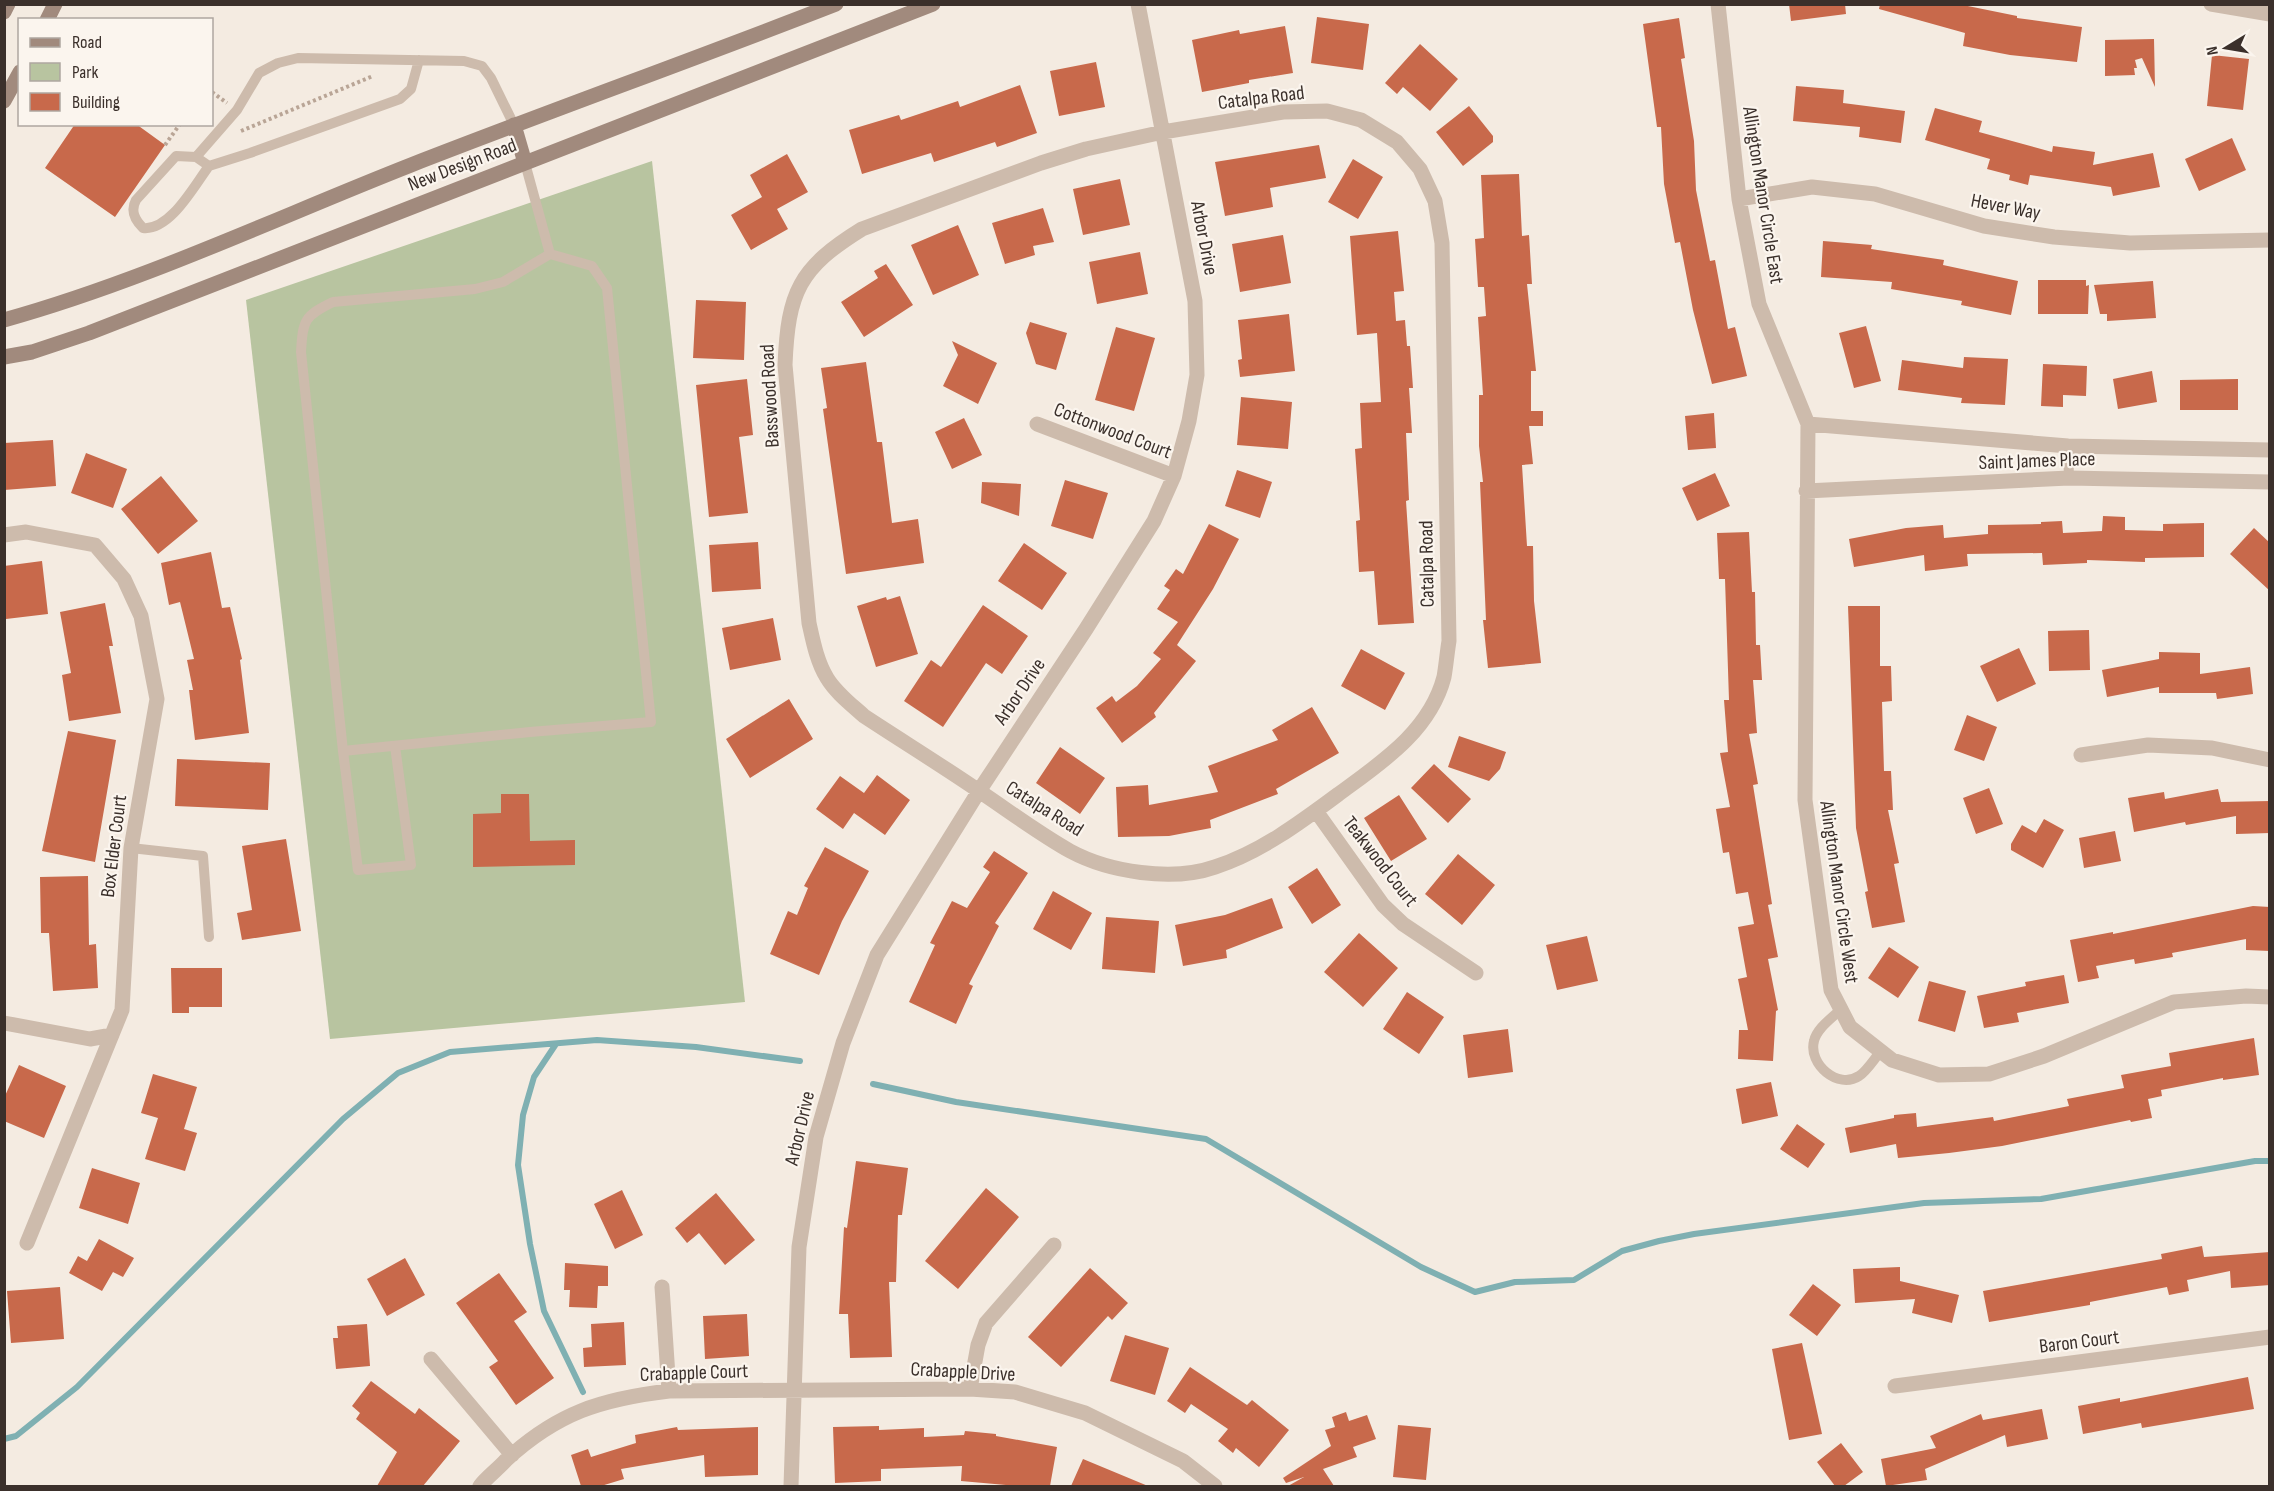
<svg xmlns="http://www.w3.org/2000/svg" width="2274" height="1491" viewBox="0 0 2274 1491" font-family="'Sofia Sans Condensed',sans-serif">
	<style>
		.green { fill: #b8c4a0 }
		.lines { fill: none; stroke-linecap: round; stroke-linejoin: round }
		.stream { stroke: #7fb0b2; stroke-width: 6 }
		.building { fill: #c8694b }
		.path { stroke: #b9a596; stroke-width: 4; stroke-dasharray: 3 3; stroke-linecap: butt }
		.lane { stroke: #cdbbac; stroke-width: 10 }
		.street { stroke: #cdbbac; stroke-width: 15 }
		.secondary { stroke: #a18a7d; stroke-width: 15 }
		.labels { text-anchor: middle; stroke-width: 4.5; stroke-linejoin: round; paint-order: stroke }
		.street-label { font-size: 20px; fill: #3b302b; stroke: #fbf5ee }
	</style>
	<rect width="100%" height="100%" fill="#f4ebe1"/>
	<path class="green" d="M652,161L745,1002L330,1039L246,300Z"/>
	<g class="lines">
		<path class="stream" d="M556,1044L534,1077L523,1115L518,1165L530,1244L544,1311L583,1392
			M873,1084L956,1102L1206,1139L1421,1267L1475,1292L1515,1282L1574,1280L1622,1251L1659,1241L1694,1234L1924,1203L2041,1199L2255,1161H2270
			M4,1439L16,1436L77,1387L343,1119L398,1073L450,1052L597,1040L696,1047L800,1061"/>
	</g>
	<path class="building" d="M1789,4H1845L1846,14L1791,21Z
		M1880,4H1958L2017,16V18L2082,27L2077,62L2010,55L1963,46L1965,33L1879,9Z
		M1317,17L1369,24L1363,70L1311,63Z
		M1679,18L1685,58L1681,59L1694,141L1696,190L1710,261L1715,260L1728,329L1735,327L1747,376L1712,384L1693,310L1680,242L1675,243L1664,184L1661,127H1657L1643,24Z
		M1285,26L1293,73L1249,80V83L1202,92L1192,40L1239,30L1240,34Z
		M2154,39L2155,87L2142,58L2135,60L2137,68H2134L2135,75L2105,76V40Z
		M1420,44L1458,79L1430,111L1403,87L1397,94L1385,83Z
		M2212,55L2249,59L2243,110L2207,106Z
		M1096,62L1105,107L1059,116L1050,71Z
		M1020,85L1037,133L997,147L995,142L934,162L931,153L862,174L849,130L899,115L901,120L958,101L960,107Z
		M1796,86L1844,90L1843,103L1905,111L1901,143L1859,137L1860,127L1793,121Z
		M1469,106L1493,136V142L1463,166L1436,132Z
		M1935,108L1982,121L1979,132L2052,152L2053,146L2095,152L2093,165L2153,153L2160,187L2113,196L2111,187L2030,175L2028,185L2009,180L2010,175L1987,169L1990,159L1925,140Z
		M75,124H136L165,145L115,217L45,168Z
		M2232,138L2246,170L2199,191L2185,159Z
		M1319,145L1326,178L1270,188L1273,207L1225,216L1215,162Z
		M787,154L808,192L777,209L788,229L751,250L731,215L762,197L750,175Z
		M1353,159L1383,177L1358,219L1328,202Z
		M1519,174L1522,236L1529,235L1532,284H1527L1536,371H1531V411H1543V426H1529L1533,464L1522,465L1527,546H1533L1534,601L1541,663L1488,668L1483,620H1486L1480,482H1483L1479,446V395H1483L1478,317L1486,316L1484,287H1478L1475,239L1484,238L1481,175Z
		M1120,179L1130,225L1083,235L1073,189Z
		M1043,208L1054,242L1033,246L1035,255L1005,264L992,223Z
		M958,225L979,275L933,295L911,245Z
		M1398,231L1404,291L1394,292L1396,321L1405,320L1407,346H1410L1413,388H1409L1412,433H1406L1409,500L1406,501L1414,623L1378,625L1374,571L1359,572L1356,521L1360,520L1355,449L1362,448L1360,403L1381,402L1377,333L1357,335L1350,236Z
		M1283,235L1291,283L1240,292L1232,244Z
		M1823,241L1872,245L1871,249L1944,260L1943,265L2018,281L2011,315L1961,305L1962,301L1891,289L1892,282L1821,277Z
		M1140,252L1148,294L1097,304L1089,262Z
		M886,264L913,305L864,337L841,302L878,278L874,271Z
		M2038,280H2086V286L2089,285L2088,314H2038Z
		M2153,281L2156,318L2107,321V314H2100L2094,285Z
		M696,300L746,302L744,360L693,358Z
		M1289,314L1295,371L1240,377L1238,360L1242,359L1238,320Z
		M1030,322L1067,333L1056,370L1036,364L1026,333Z
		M1866,326L1881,381L1854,388L1839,333Z
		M1116,327L1155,338L1134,411L1095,400Z
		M952,341L997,363L978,404L943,386L958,355Z
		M1964,357L2008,359L2005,405L1961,403L1962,398L1898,390L1902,360L1963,368Z
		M866,362L877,442H882L892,523L918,519L924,563L846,574L823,409L827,408L821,368Z
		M2043,364L2087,366L2086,396L2063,395V407L2041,406Z
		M2152,371L2157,402L2118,409L2113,379Z
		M747,379L753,435L739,437L748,513L709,517L696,385Z
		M2238,379V410H2180V380Z
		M1241,397L1292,402L1288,449L1237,445Z
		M1714,413L1716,448L1688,450L1685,416Z
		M964,418L982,455L952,469L935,432Z
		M53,440L56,486L4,490V443Z
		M86,453L127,469L113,508L71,493Z
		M1237,470L1272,482L1260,518L1225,506Z
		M1715,473L1730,506L1697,521L1682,488Z
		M161,476L198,521L158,554L121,509Z
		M1065,480L1108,493L1093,539L1051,526Z
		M982,482L1021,484L1019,516L981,503Z
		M2103,516L2125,517V530L2163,531V524L2204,523V557L2145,558V562L2087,560V563L2043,565L2042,553L1967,554L1968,566L1925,571L1924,555L1854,567L1849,539L1906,528L1943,525L1944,538L1988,534V525L2041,524V522L2062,521L2063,533L2102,531Z
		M1209,524L1239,539L1213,589L1177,645L1196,661L1154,713L1156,717L1122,743L1096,708L1112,696L1116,702L1137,686L1161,659L1153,653L1178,622L1157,609L1170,590L1164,586L1176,569L1183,574Z
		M2254,528L2270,543V591L2230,554Z
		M1749,532L1752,592H1755L1756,645H1760L1762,680H1753L1757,733L1749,734L1758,784L1753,785L1772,904L1768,905L1778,957L1768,959L1778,1010L1776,1011L1773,1061L1738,1059L1739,1030H1748L1738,979L1747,977L1738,927L1754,924L1748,892L1736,894L1729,852L1723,853L1716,809L1730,807L1720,753L1728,752L1724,700H1729L1725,579H1719L1717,533Z
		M758,542L761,589L712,592L709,545Z
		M1024,543L1067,573L1042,610L998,581Z
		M211,552L222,608L230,607L242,659L240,660L249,733L195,740L189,690H193L187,660L194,659L180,602L169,605L161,563Z
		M42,561L48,614L6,619L4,566Z
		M900,596L918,654L876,667L857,606L886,597L887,600Z
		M105,603L113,646H109L121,713L69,721L62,675L71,673L60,612Z
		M983,605L1028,636L1002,674L986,663L943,727L904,701L931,660L941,667Z
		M1848,606H1880V666H1891L1892,701L1882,702L1884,771H1891L1893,810H1888L1899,863L1894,864L1905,922L1872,928L1865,892L1868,891L1856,828Z
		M773,618L781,660L730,670L722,628Z
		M2089,630L2090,670L2049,671L2048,631Z
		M2019,648L2036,684L1997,702L1980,666Z
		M1361,649L1405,673L1385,710L1341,686Z
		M2159,652L2200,653V674L2250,667L2253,694L2217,699L2216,693H2159V687L2107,697L2102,670L2159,659Z
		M789,699L813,739L750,778L726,739Z
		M1312,707L1339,753L1276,789L1278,794L1210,820L1211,828L1169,836L1118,837L1116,787L1148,785L1149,805L1218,792L1208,766L1278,740L1272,730Z
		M1967,715L1997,727L1984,761L1954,750Z
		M68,731L116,740L95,862L42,851Z
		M1459,736L1506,752L1500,769L1489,781L1448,767Z
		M1060,747L1105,778L1080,814L1036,783Z
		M177,759L270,763L268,810L175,806Z
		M1434,764L1471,799L1448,823L1411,788Z
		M877,775L910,800L885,835L854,813L843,829L816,809L840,776L864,793Z
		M1989,788L2003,824L1976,834L1963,798Z
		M2218,789L2221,802L2270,801V833L2236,834V816L2186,825L2185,822L2134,832L2128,798L2164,792L2165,799Z
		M501,794H529L530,841L575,840V865L473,867V814L501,813Z
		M1399,795L1427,839L1391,861L1364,818Z
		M2044,819L2064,830L2043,868L2011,850V844L2022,825L2036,833Z
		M2115,831L2121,861L2084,868L2079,838Z
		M286,839L301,931L242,940L237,913L252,910L242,846Z
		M825,847L869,871L842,921L819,975L770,954L788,911L797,915L808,888L804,886Z
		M994,851L1028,873L995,923L999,926L969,984L973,986L956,1024L909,1002L935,945L930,943L952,901L967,908L990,872L983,867Z
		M1458,854L1495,885L1462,925L1425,894Z
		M1317,868L1341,905L1312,924L1288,887Z
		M88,876L89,945L96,944L98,988L53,991L49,933H41L40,877Z
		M1053,891L1092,913L1071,950L1033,929Z
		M1272,898L1283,928L1226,950L1227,958L1183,966L1175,925L1225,915Z
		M2253,906L2270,907V951L2246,950V939L2172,953L2173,957L2135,964L2134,959L2096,966L2099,978L2078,982L2070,940L2113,932V934Z
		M1106,917L1159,921L1155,973L1102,969Z
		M1359,933L1398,968L1363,1007L1324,972Z
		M1587,936L1598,981L1557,990L1546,945Z
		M1889,947L1919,967L1898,998L1868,978Z
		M171,968H222V1007H189V1013H172Z
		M2064,975L2069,1003L2017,1013L2019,1022L1984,1028L1977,996L2026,986L2025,982Z
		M1929,981L1966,991L1955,1032L1918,1021Z
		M1407,992L1444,1017L1419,1054L1383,1029Z
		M1508,1029L1513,1072L1468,1078L1463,1035Z
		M2254,1038L2259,1075L2223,1080V1078L2161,1090L2162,1096L2148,1099L2152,1118L2131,1122L2130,1120L2002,1146L1949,1153L1898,1158L1896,1144L1850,1153L1845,1128L1894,1118V1115L1916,1113L1917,1127L1993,1117L1994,1121L2069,1106L2067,1099L2124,1088L2121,1075L2171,1066L2169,1053Z
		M19,1065L66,1086L44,1138L4,1121V1098Z
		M153,1074L197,1087L184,1129L197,1133L185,1171L145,1159L158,1118L141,1113Z
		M1771,1082L1778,1116L1742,1124L1736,1089Z
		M1797,1124L1825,1144L1808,1168L1780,1149Z
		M856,1161L908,1168L902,1215H898L896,1282H889L892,1357L850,1358L848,1314H839L844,1227L847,1228Z
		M92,1168L140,1183L128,1224L79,1208Z
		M986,1188L1019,1217L958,1289L925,1261Z
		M622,1190L643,1235L615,1249L594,1204Z
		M716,1193L755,1240L725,1265L699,1233L687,1243L675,1228Z
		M99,1239L134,1258L123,1277L113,1272L102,1291L69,1273L78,1256L87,1261Z
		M2202,1246L2204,1257L2270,1252V1285L2231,1288L2230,1271L2187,1280L2189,1291L2169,1295L2167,1287L2090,1302V1305L1989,1322L1983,1291L2162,1259L2161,1254Z
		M405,1258L425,1295L387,1316L367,1279Z
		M565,1263L608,1266V1286H598L597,1308L569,1307L570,1290H564Z
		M1900,1267V1281L1959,1295L1952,1323L1912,1313L1915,1299L1855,1303L1853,1269Z
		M1090,1268L1128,1303L1112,1320L1108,1316L1061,1367L1028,1337Z
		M499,1273L527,1312L514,1321L554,1378L516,1405L489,1367L498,1361L456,1303Z
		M1813,1284L1841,1305L1817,1336L1789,1315Z
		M60,1287L64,1339L11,1343L7,1291Z
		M747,1314L749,1356L705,1359L703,1316Z
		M624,1322L626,1365L584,1367L583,1348L592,1347L591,1324Z
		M367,1324L370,1366L336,1369L333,1338H338L337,1326Z
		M1125,1335L1169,1348L1155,1395L1110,1381Z
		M1802,1343L1822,1434L1789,1440L1772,1349Z
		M1190,1367L1247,1405L1252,1400L1289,1430L1259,1467L1236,1448L1233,1453L1218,1441L1228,1429L1191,1404L1185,1413L1167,1401Z
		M2248,1377L2254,1409L2142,1428L2141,1423L2083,1434L2078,1406L2120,1398V1402Z
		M371,1381L415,1414L419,1408L460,1441L423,1486H377L397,1452L356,1419L360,1413L352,1406Z
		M2042,1409L2048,1439L2007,1447L2005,1435L1925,1469L1927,1480L1886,1486L1881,1459L1936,1448L1930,1436L1981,1414L1983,1420Z
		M1346,1412L1349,1421L1367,1415L1376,1439L1353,1447L1357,1457L1323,1469L1334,1486H1288L1304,1477L1286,1483L1283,1478L1331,1446L1325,1430L1335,1427L1332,1417Z
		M1398,1425L1431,1428L1426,1480L1393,1477Z
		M879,1426V1430L924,1428V1437L964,1435L965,1431L996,1434V1436L1057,1447L1050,1486H1017L961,1481L962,1466L881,1469V1481L835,1483L833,1427Z
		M677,1427L678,1430L758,1427V1475L705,1477L704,1455L621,1469L624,1479L601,1486H581L571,1455L588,1449L591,1457L636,1443L635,1435Z
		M1841,1443L1863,1472L1844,1486H1835L1817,1462Z
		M1083,1459L1148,1486H1071Z"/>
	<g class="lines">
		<path class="path" d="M212,92L227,103
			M241,131L373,76
			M165,145L180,124"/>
		<path class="lane" d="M419,60L411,89L400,99L250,153L209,166L196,157L237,110L259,73L278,63L298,58L464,61L482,66L491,78L514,125
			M196,157L176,156L136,200C130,211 135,220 143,228C170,231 194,186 209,166
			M525,163L550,254L592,266L607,288L651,722L530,732L343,751L301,352C303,320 304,316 333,302L475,289L503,282L550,254
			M2068,446L2069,478
			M343,751L358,870L411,865L395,746
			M131,848L203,856L209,937
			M1841,1009C1832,1018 1817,1028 1814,1041C1808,1064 1838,1090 1859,1076C1867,1071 1874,1059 1881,1051"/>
		<path class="street" d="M1718,4L1739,199L1759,304L1808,424L1805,800L1831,990L1850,1027L1892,1060L1939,1075L1989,1074L2044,1056L2174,1002L2246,996L2270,997
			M2211,4L2270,14
			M1327,111L1361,120L1397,142L1420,169L1435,201L1442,243L1449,641C1447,653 1446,666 1444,677C1430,731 1381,763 1340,793C1301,822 1261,852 1215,867C1172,882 1109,872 1070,851C1038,833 1009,811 979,791C941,765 902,741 864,716C852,705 836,693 827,678C817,662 813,641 809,623L785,365C788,292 799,268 862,229L1041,163L1086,149L1163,132L1283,112Z
			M1739,199L1812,187L1875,194L1984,226L2054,237L2130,243L2270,240
			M1037,424L1174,476
			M1808,424L2068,446L2270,450
			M1806,491L2069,478L2270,482
			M4,535L26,532L95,545L124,579L141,616L157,699L131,848L122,1010L27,1243
			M2081,755L2148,745L2212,748L2270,760
			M1316,811L1383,905L1403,924L1476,973
			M4,1023L90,1039L112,1035
			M662,1287L669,1391
			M431,1359L512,1455
			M1895,1386L2270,1337
			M970,1389L978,1345L986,1323L1054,1245
			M480,1486C487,1477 498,1469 506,1460C557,1413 601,1399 669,1391L970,1389L1015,1392L1085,1413L1183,1461L1215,1486
			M791,1486L799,1247L816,1137L843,1043L877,955L979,791L1086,629L1154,521L1174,476L1189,421L1197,375L1195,301L1138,4"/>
		<path class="secondary" d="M4,12L8,4
			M47,20L55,4
			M4,101L20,72
			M514,125L525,163
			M4,320C144,281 276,218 411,165C552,110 695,59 836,4
			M4,357L32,352L89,333L933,4"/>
	</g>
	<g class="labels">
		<g class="street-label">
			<text transform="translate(1261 97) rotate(-7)" y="7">Catalpa Road</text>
			<text transform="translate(462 164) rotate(-21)" y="7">New Design Road</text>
			<text transform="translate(1764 195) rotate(81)" y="7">Allington Manor Circle East</text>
			<text transform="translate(2006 206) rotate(11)" y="7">Hever Way</text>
			<text transform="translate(1205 238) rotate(79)" y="7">Arbor Drive</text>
			<text transform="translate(769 396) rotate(-93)" y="7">Basswood Road</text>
			<text transform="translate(1113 430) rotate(21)" y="7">Cottonwood Court</text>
			<text transform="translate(2037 460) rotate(-2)" y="7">Saint James Place</text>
			<text transform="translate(1426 564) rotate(-91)" y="7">Catalpa Road</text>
			<text transform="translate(1019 691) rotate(-56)" y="7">Arbor Drive</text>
			<text transform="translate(1045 808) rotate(32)" y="7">Catalpa Road</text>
			<text transform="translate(113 846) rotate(-83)" y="7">Box Elder Court</text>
			<text transform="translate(1381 861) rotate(52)" y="7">Teakwood Court</text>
			<text transform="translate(1840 892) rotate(82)" y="7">Allington Manor Circle West</text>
			<text transform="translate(799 1128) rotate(-77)" y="7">Arbor Drive</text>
			<text transform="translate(2079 1341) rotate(-7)" y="7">Baron Court</text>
			<text transform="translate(963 1371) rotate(3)" y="7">Crabapple Drive</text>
			<text transform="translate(694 1372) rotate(-2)" y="7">Crabapple Court</text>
		</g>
	</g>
	<rect width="2274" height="1491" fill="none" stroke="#3b302b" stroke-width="12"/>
	<rect x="18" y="18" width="195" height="108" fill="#fbf5ee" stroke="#aea6a0" stroke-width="1.5"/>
	<rect x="30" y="38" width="30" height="9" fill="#a18a7d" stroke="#aea6a0" stroke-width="1.5"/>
	<text x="72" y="48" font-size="18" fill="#3b302b">Road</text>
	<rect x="30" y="63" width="30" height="18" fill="#b8c4a0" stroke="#aea6a0" stroke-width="1.5"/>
	<text x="72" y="78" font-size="18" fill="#3b302b">Park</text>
	<rect x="30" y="93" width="30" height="18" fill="#c8694b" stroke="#aea6a0" stroke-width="1.5"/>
	<text x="72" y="108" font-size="18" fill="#3b302b">Building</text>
	<g transform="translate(2226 48) rotate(259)" stroke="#fbf5ee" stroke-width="4.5" paint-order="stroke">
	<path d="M0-4.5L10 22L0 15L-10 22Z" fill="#3b302b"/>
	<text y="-9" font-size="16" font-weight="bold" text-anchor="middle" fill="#3b302b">N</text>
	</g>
</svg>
